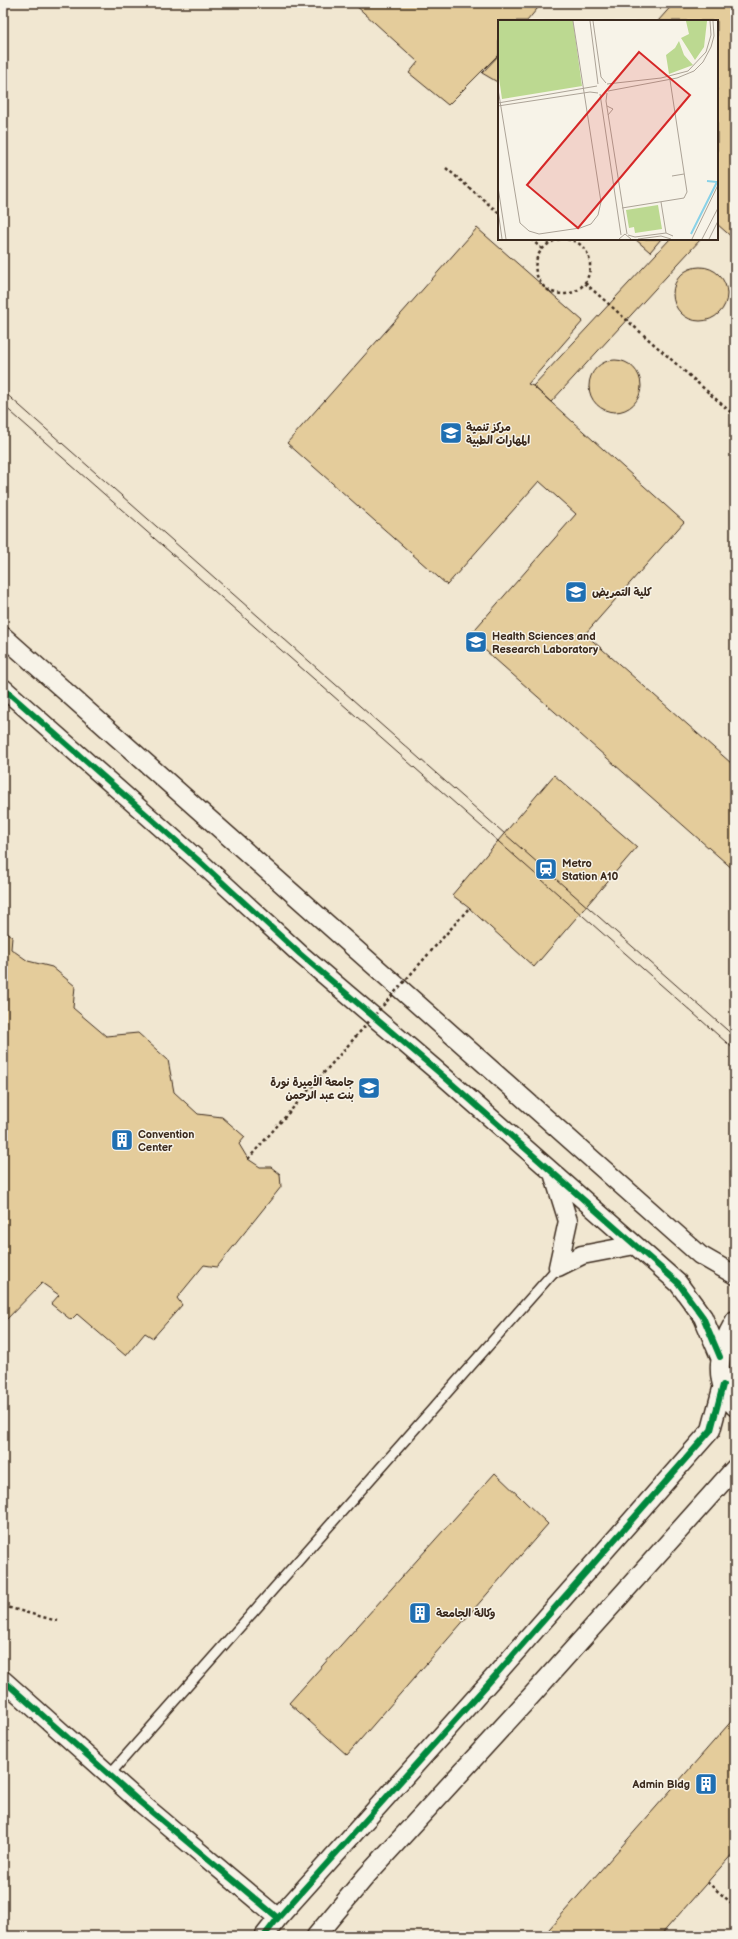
<svg xmlns="http://www.w3.org/2000/svg" width="738" height="1939" viewBox="0 0 738 1939" font-family="'Balsamiq Sans','Playpen Sans Arabic',sans-serif">
	<style>
		.built { fill: #f1e7d1; fill-rule: evenodd }
		.building { fill: #e4cc9b; stroke: #3b2a1e }
		.lines { fill: none; stroke-linecap: round; stroke-linejoin: round }
		.lane-casing { stroke: #3b2a1e; stroke-width: 12 }
		.street-casing { stroke: #3b2a1e; stroke-width: 21 }
		.path { stroke: #3b2a1e; stroke-width: 2.5; stroke-dasharray: 3 3; stroke-linecap: butt }
		.lane { stroke: #f7f3e8; stroke-width: 9 }
		.street { stroke: #f7f3e8; stroke-width: 18 }
		.tram { stroke: #3b2a1e; stroke-width: 1 }
		.path-bridge { stroke: #3b2a1e; stroke-width: 2.5; stroke-dasharray: 3 3; stroke-linecap: butt }
		.cycleway-casing { stroke: #f7f3e8; stroke-width: 8 }
		.cycleway { stroke: #00873e; stroke-width: 6 }
		.labels { text-anchor: middle; stroke-width: 3; stroke-linejoin: round; paint-order: stroke }
		.poi-label { font-size: 11px; font-weight: bold; fill: #3b2a1e; stroke: #f7f3e8; text-anchor: start }
		.inset-river { fill: none; stroke: #88d2e8; stroke-width: 2 }
		.inset-road { fill: none; stroke: #aca397; stroke-width: 1 }
		.view { fill: #d62828; fill-opacity: 0.15; stroke: #d62828; stroke-width: 2 }
		.inset-edge { fill: none; stroke: #3b2a1e; stroke-width: 2 }
	</style>
	<rect width="100%" height="100%" fill="#f7f3e8"/>
	<filter id="ink" filterUnits="userSpaceOnUse"><feTurbulence type="fractalNoise" baseFrequency=".025" numOctaves="2"/><feDisplacementMap in="SourceGraphic" scale="8" xChannelSelector="R" yChannelSelector="G"/><feConvolveMatrix kernelMatrix="1 2 1 2 8 2 1 2 1" color-interpolation-filters="sRGB"/></filter>
	<g filter="url(#ink)">
		<path class="built" d="M3,3H735V1936H3ZM499,21H717V239H499Z"/>
		<path class="building" d="M353,3H542L527,21H499V54L448,105L409,73L418,62Z
			M674,3H735V240L717,224V21H658Z
			M499,55V83L482,73Z
			M477,228L583,321L528,384L533,386L684,522L585,634L731,763L735,759V871L469,636L576,514L539,481L447,585L287,443Z
			M635,239H661L650,252Z
			M670,239H701L551,402L533,386Z
			M673 294a27 27 0 1 1 54 0a27 27 0 1 1-54 0Z
			M589 386a26 26 0 1 1 52 0a26 26 0 1 1-52 0Z
			M554,775L637,847L534,967L469,908L452,895Z
			M3,929L12,937L11,949L28,961L52,967L75,986L73,1008L106,1036L138,1033L168,1060L174,1092L198,1114L222,1117L245,1137L239,1144L248,1159L260,1167H271L280,1174L281,1187L217,1267L204,1265L177,1298L182,1305L153,1338L145,1333L126,1356L77,1314L71,1320L51,1304L59,1295L42,1283L3,1323Z
			M495,1473L548,1524L347,1755L289,1703Z
			M735,1717V1851L660,1936H543Z"/>
		<g class="lines">
			<g class="lane-casing">
				<path id="lane" d="M109,1775L558,1267"/>
			</g>
			<g class="street-casing">
				<path id="street" d="M3,636L700,1255L735,1275
					M3,688L199,861L300,954L442,1075L678,1283L703,1317L720,1357
					M553,1173L568,1221L558,1267L582,1255L635,1245
					M735,1320C719,1347 711,1381 735,1407
					M3,1680L141,1803L278,1918
					M264,1936L278,1918L486,1686L711,1430L723,1385
					M316,1936L367,1875L531,1696L735,1468"/>
			</g>
			<path class="path" d="M446,168L499,213
				M531,239L542,249
				M560,239C539,244 528,265 541,283C545,289 550,292 556,293C594,302 605,242 564,239
				M585,283L735,416
				M3,1606L57,1621
				M707,1882L735,1906"/>
			<use href="#lane" class="lane"/>
			<use href="#street" class="street"/>
			<path class="tram" d="M3,391L735,1037
				M3,405L735,1050"/>
			<path class="path-bridge" d="M248,1159L469,908"/>
			<g class="cycleway-casing">
				<path id="cycleway" d="M3,688L199,861L300,954L442,1075L678,1283L703,1317L720,1357
					M3,1680L141,1803L278,1918
					M264,1936L278,1918L486,1686L711,1430L723,1385"/>
			</g>
			<use href="#cycleway" class="cycleway"/>
		</g>
	</g>
	<defs>
		<g id="university-square" transform="scale(1.15)"><rect x="-9" y="-9" width="18" height="18" rx="4" fill="#1f6fb2" stroke="#f7f3e8"/><path d="M0-5L7-2L0 1L-7-2ZM-4 1L0 2.5L4 1V4Q0 6-4 4Z" fill="#fff"/></g>
		<g id="station-square" transform="scale(1.15)"><rect x="-9" y="-9" width="18" height="18" rx="4" fill="#1f6fb2" stroke="#f7f3e8"/><path d="M-3-6H3Q5-6 5-4V2Q5 4 3 4L4.5 6H3L1.5 4h-3L-3 6H-4.5L-3 4Q-5 4-5 2V-4Q-5-6-3-6ZM-3.5-4v3h7v-3ZM-3.5 1v1.5H-2V1ZM2 1v1.5H3.5V1Z" fill="#fff"/></g>
		<g id="building-square" transform="scale(1.15)"><rect x="-9" y="-9" width="18" height="18" rx="4" fill="#1f6fb2" stroke="#f7f3e8"/><path d="M-4-6H4V6H1V3H-1V6H-4ZM-2.5-4.3h1.7v1.8h-1.7ZM.8-4.3h1.7v1.8H.8ZM-2.5-1h1.7V.8h-1.7ZM.8-1h1.7V.8H.8Z" fill="#fff"/></g>
	</defs>
	<g fill-rule="evenodd">
		<use href="#university-square" x="451" y="433"/>
		<use href="#university-square" x="576" y="592"/>
		<use href="#university-square" x="476" y="642"/>
		<use href="#station-square" x="546" y="869"/>
		<use href="#university-square" x="369" y="1088"/>
		<use href="#building-square" x="122" y="1140"/>
		<use href="#building-square" x="420" y="1613"/>
		<use href="#building-square" x="706" y="1784"/>
	</g>
	<g class="labels">
		<g class="poi-label">
			<text x="466" y="431">مركز تنمية<tspan x="466" dy="13">المهارات الطبية</tspan></text>
			<text x="592" y="596">كلية التمريض</text>
			<text x="492" y="640">Health Sciences and<tspan x="492" dy="13">Research Laboratory</tspan></text>
			<text x="562" y="867">Metro<tspan x="562" dy="13">Station A10</tspan></text>
			<text x="354" y="1086" text-anchor="end">جامعة الأميرة نورة<tspan x="354" dy="13">بنت عبد الرحمن</tspan></text>
			<text x="138" y="1138">Convention<tspan x="138" dy="13">Center</tspan></text>
			<text x="436" y="1617">وكالة الجامعة</text>
			<text x="690" y="1788" text-anchor="end">Admin Bldg</text>
		</g>
	</g>
	<g transform="translate(498 20)">
		<rect width="220" height="220" fill="#f7f3e8"/>
		<path d="M0,1H75L84,66L4,79L0,51ZM188,1H209L206,27L197,40L183,18L191,14ZM181,21L186,35L195,45L171,54L168,35L177,28ZM160,185L164,209L137,213L136,207L131,208L128,190Z" fill="#bcd991"/>
		<path class="inset-river" d="M193,214L219,162L209,161"/>
		<path class="inset-road" d="M92,1L100,64M95,1L103,57L108,63M109,64L163,58L190,51L208,32L213,15L212,1M0,69L22,203L31,211L41,214L82,208L93,204L100,195L103,182L75,1M110,71L179,58L196,51L205,42L213,27L216,16L215,1M109,73L108,81L129,214M102,74L123,215M0,83L99,66M0,86L92,72L100,73M109,86L115,89L110,95M174,156L186,154M0,167L8,219M163,182L168,213M124,188L186,178L189,172L172,60M0,190L4,219M130,215L137,217L168,213L175,216M121,219L127,214L133,219M140,219L163,216L173,219M194,219L220,165M204,219L220,188M211,219L220,201"/>
		<path class="view" d="M141,32L192,75L80,208L29,165Z"/>
		<rect width="220" height="220" class="inset-edge"/>
	</g>
	<rect width="738" height="1939" fill="none" stroke="#f7f3e8" stroke-width="16"/>
	<rect x="8" y="8" width="722" height="1923" fill="none" stroke="#3b2a1e" stroke-width="1.5" filter="url(#ink)"/>
</svg>
